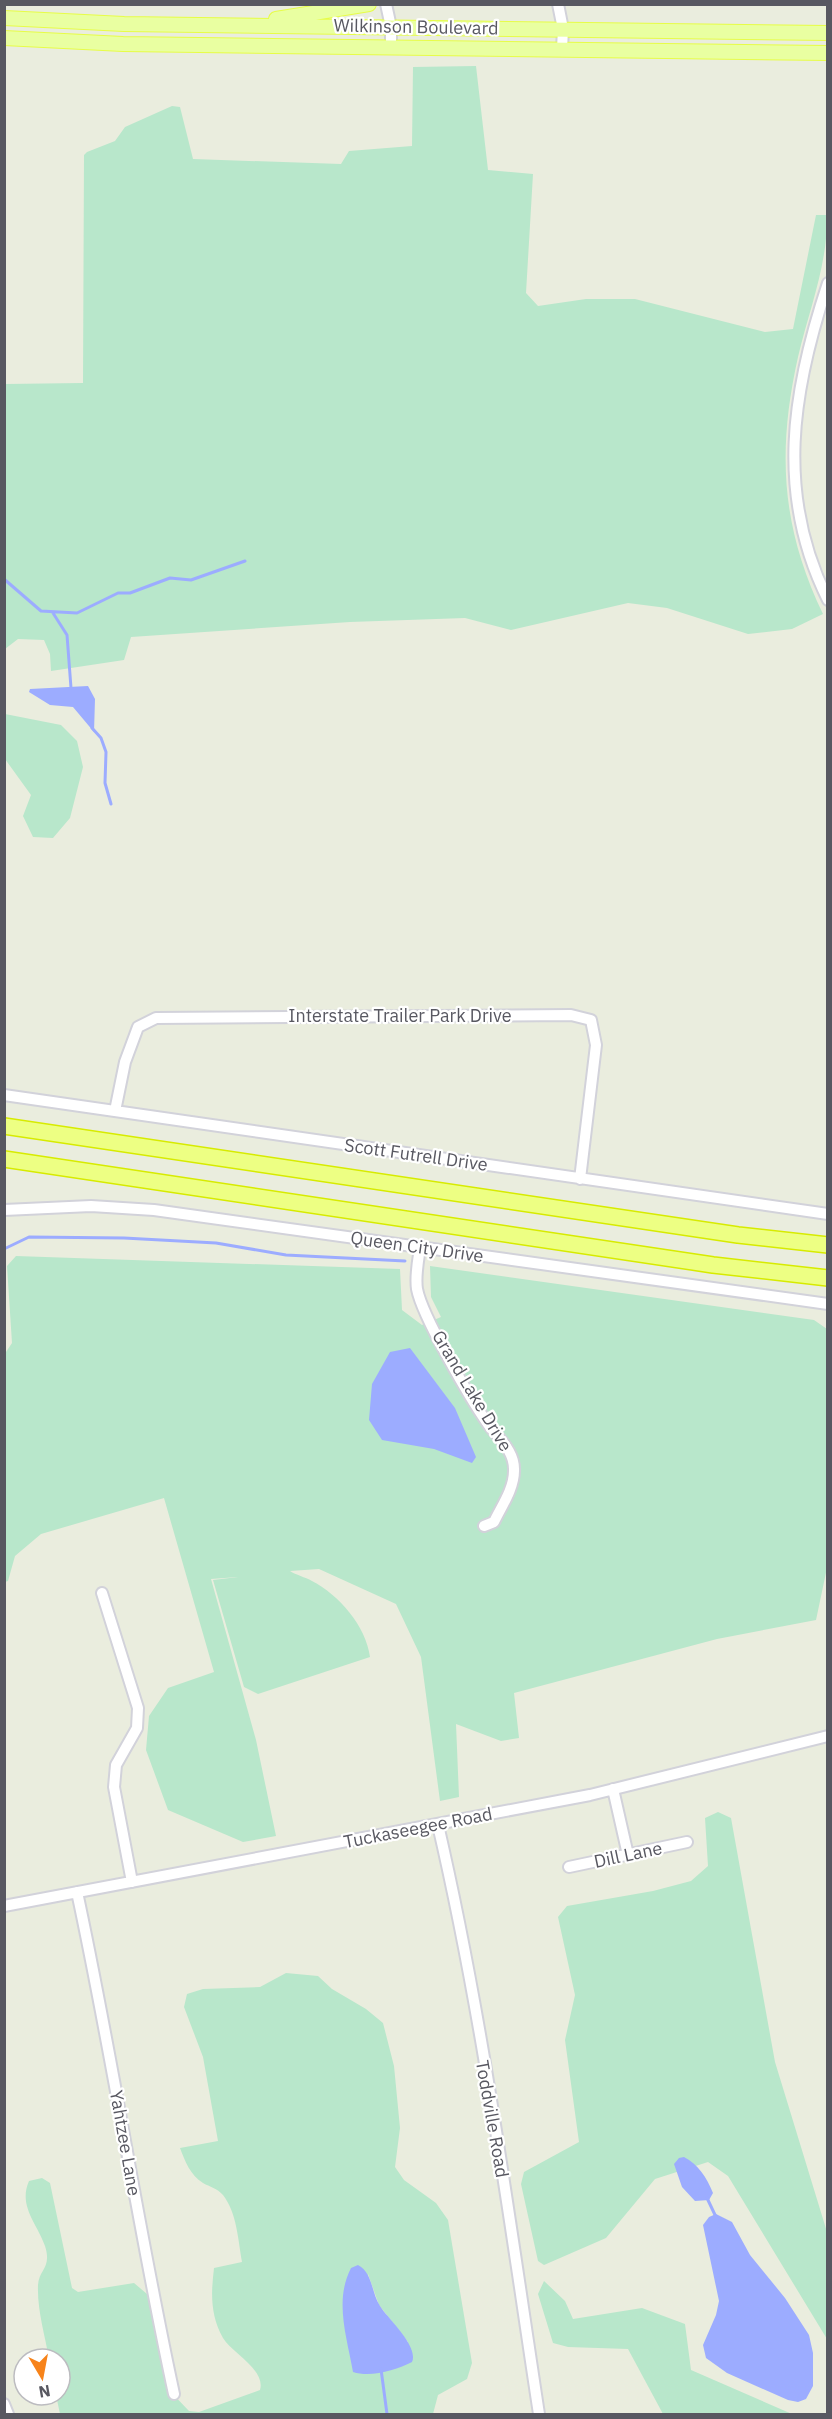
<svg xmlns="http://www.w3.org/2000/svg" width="832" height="2419" viewBox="0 0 832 2419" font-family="'IBM Plex Sans',sans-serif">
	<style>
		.green { fill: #b8e7cb; fill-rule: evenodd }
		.water { fill: #9cacff }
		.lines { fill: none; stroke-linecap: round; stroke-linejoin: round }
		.stream { stroke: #9cacff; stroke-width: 3 }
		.minor-casing { stroke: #d2d2da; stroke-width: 14 }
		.major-casing { stroke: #e7fd47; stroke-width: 16 }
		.highway-casing { stroke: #d7eb00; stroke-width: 18 }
		.minor { stroke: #fff; stroke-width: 10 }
		.major { stroke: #e9ffa1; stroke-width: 14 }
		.highway { stroke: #edff83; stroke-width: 15 }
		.labels { text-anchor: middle; stroke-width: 4.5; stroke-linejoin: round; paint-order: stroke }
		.street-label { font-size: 18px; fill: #585861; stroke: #fff }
	</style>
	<rect width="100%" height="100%" fill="#eaedde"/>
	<path class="green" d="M476,66L488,170L533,174L526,293L538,306L586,299H635L765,332L793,329L816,215H827C828,264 809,310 798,357C777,451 781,527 823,614L792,629L748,634L667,608L628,603L511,630L465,618L350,622L131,637L124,660L51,671L50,654L44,640L18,639L5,649V384L83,383L84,155L87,152L115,141L125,127L172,106L180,107L193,159L341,164L349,151L412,146L413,67Z
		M5,714L61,725L77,741L83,767L70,818L53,838L33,837L23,816L31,795L5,759Z
		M16,1256L400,1269L402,1310L422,1325L441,1317L431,1297L430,1266L814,1320L827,1329L828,1563L816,1620L717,1639L514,1693L519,1738L501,1741L456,1724L459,1797L440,1801L421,1657L396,1604L319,1569L290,1571C296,1575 305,1577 312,1581C339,1595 366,1626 370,1657L258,1694L244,1687L213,1580L238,1577L211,1579L256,1740L276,1836L243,1842L168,1810L146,1750L149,1716L168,1688L214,1672L164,1498L41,1534L15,1556L8,1581L5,1582L4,1355L12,1343L7,1266Z
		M718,1812L731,1818L775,2062L827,2232V2339L728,2176L708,2162L655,2179L606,2238L544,2265L538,2261L521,2184L524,2172L579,2142L565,2040L575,1995L558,1917L567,1906L653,1891L691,1881L708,1866L705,1818Z
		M286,1973L318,1976L332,1989L366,2009L383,2023L394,2066L400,2128L395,2167L404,2180L436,2203L448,2220L472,2363L467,2379L438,2395L433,2414H60L56,2395H60V2359H49C45,2335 37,2310 38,2285C39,2269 52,2268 45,2246C37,2223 18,2206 29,2181L42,2178L50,2183L72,2288L78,2292L134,2283L147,2294L168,2389L189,2411L199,2412L260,2390C266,2370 232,2353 223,2338C210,2315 211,2293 214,2268L242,2262C238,2240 237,2213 223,2195C217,2188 210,2187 203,2183C190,2175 185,2161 180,2148L218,2141L203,2057L184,2007L187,1994L203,1989L260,1987ZM368,2274L379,2305L408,2342L381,2372H373Z
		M544,2281L565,2301L573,2319L642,2308L685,2324L691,2370L792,2414H663L628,2349L568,2347L553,2343L538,2294Z"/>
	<path class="water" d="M88,686L95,699L94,732L73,707L50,705L29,692L30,689Z
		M410,1348L455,1408L476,1457L472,1463L434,1449L382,1440L369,1420L372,1384L390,1352Z
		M684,2157C698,2164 707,2178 713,2193L709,2200L695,2201L682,2187L674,2164L679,2158Z
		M716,2214L732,2222L750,2255L785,2298L809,2335L813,2353V2386L806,2399L798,2402L788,2400L727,2373L706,2358L703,2345L716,2315L719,2301L703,2225L709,2217Z
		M358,2265C373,2273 371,2292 380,2306C388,2319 419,2346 412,2362C396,2370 371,2378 353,2372C347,2337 334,2301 351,2268Z"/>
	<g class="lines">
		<path class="stream" d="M4,579L41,611L77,613L118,593H130L170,578L191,580L245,561
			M53,613L67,635L71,688
			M92,728L101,738L106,752L105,783L111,804
			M4,1249L29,1237L124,1238L216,1243L286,1255L405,1261
			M707,2198L716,2217
			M381,2369L387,2414"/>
		<g class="minor-casing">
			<path id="minor" d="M386,4L391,27V47
				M558,4L563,29L562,49
				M828,283C792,391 775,494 828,600
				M4,1095L828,1214
				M115,1111L125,1062L138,1027L156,1018L571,1015L591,1020L596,1045L580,1179
				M4,1210L91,1206L154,1210L828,1304
				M420,1248C418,1261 415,1276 417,1289C422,1316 471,1400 488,1424C499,1439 515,1451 514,1471C514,1489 501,1507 494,1522L484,1526
				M102,1593L138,1708L137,1728L116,1765L114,1787L132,1882
				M613,1789L628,1855
				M438,1825C483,2019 509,2218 539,2414
				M569,1867L687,1842
				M77,1892C113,2059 138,2228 174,2394
				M4,1906L590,1795L828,1736
				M4,2404L8,2414"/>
		</g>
		<g class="major-casing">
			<path id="major" d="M4,18L124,24L828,33
				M276,19L369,4
				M4,38L123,44L828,53"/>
		</g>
		<g class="highway-casing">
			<path id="highway" d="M4,1126L738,1235L828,1245
				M4,1159L713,1265L828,1278"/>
		</g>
		<use href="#minor" class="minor"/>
		<use href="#major" class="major"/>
		<use href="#highway" class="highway"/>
	</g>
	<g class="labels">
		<g class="street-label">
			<text transform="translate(416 27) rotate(1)" y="6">Wilkinson Boulevard</text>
			<text x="400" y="1022">Interstate Trailer Park Drive</text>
			<text transform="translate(416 1155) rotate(8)" y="6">Scott Futrell Drive</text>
			<text transform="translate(417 1247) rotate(8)" y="6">Queen City Drive</text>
			<text transform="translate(472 1391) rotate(59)" y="6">Grand Lake Drive</text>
			<text transform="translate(418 1828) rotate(-11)" y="6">Tuckaseegee Road</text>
			<text transform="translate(628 1855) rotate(-12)" y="6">Dill Lane</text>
			<text transform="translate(492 2119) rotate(80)" y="6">Toddville Road</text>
			<text transform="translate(125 2143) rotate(80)" y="6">Yahtzee Lane</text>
		</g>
	</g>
	<rect width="832" height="2419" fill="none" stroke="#585861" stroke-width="12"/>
	<g transform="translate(42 2377) rotate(170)"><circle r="28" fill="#ffffff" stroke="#bcbcc0" stroke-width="1.5"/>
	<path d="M0-4.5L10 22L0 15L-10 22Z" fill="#f7831a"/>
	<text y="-9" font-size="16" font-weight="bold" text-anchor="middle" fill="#585861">N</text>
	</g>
</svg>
